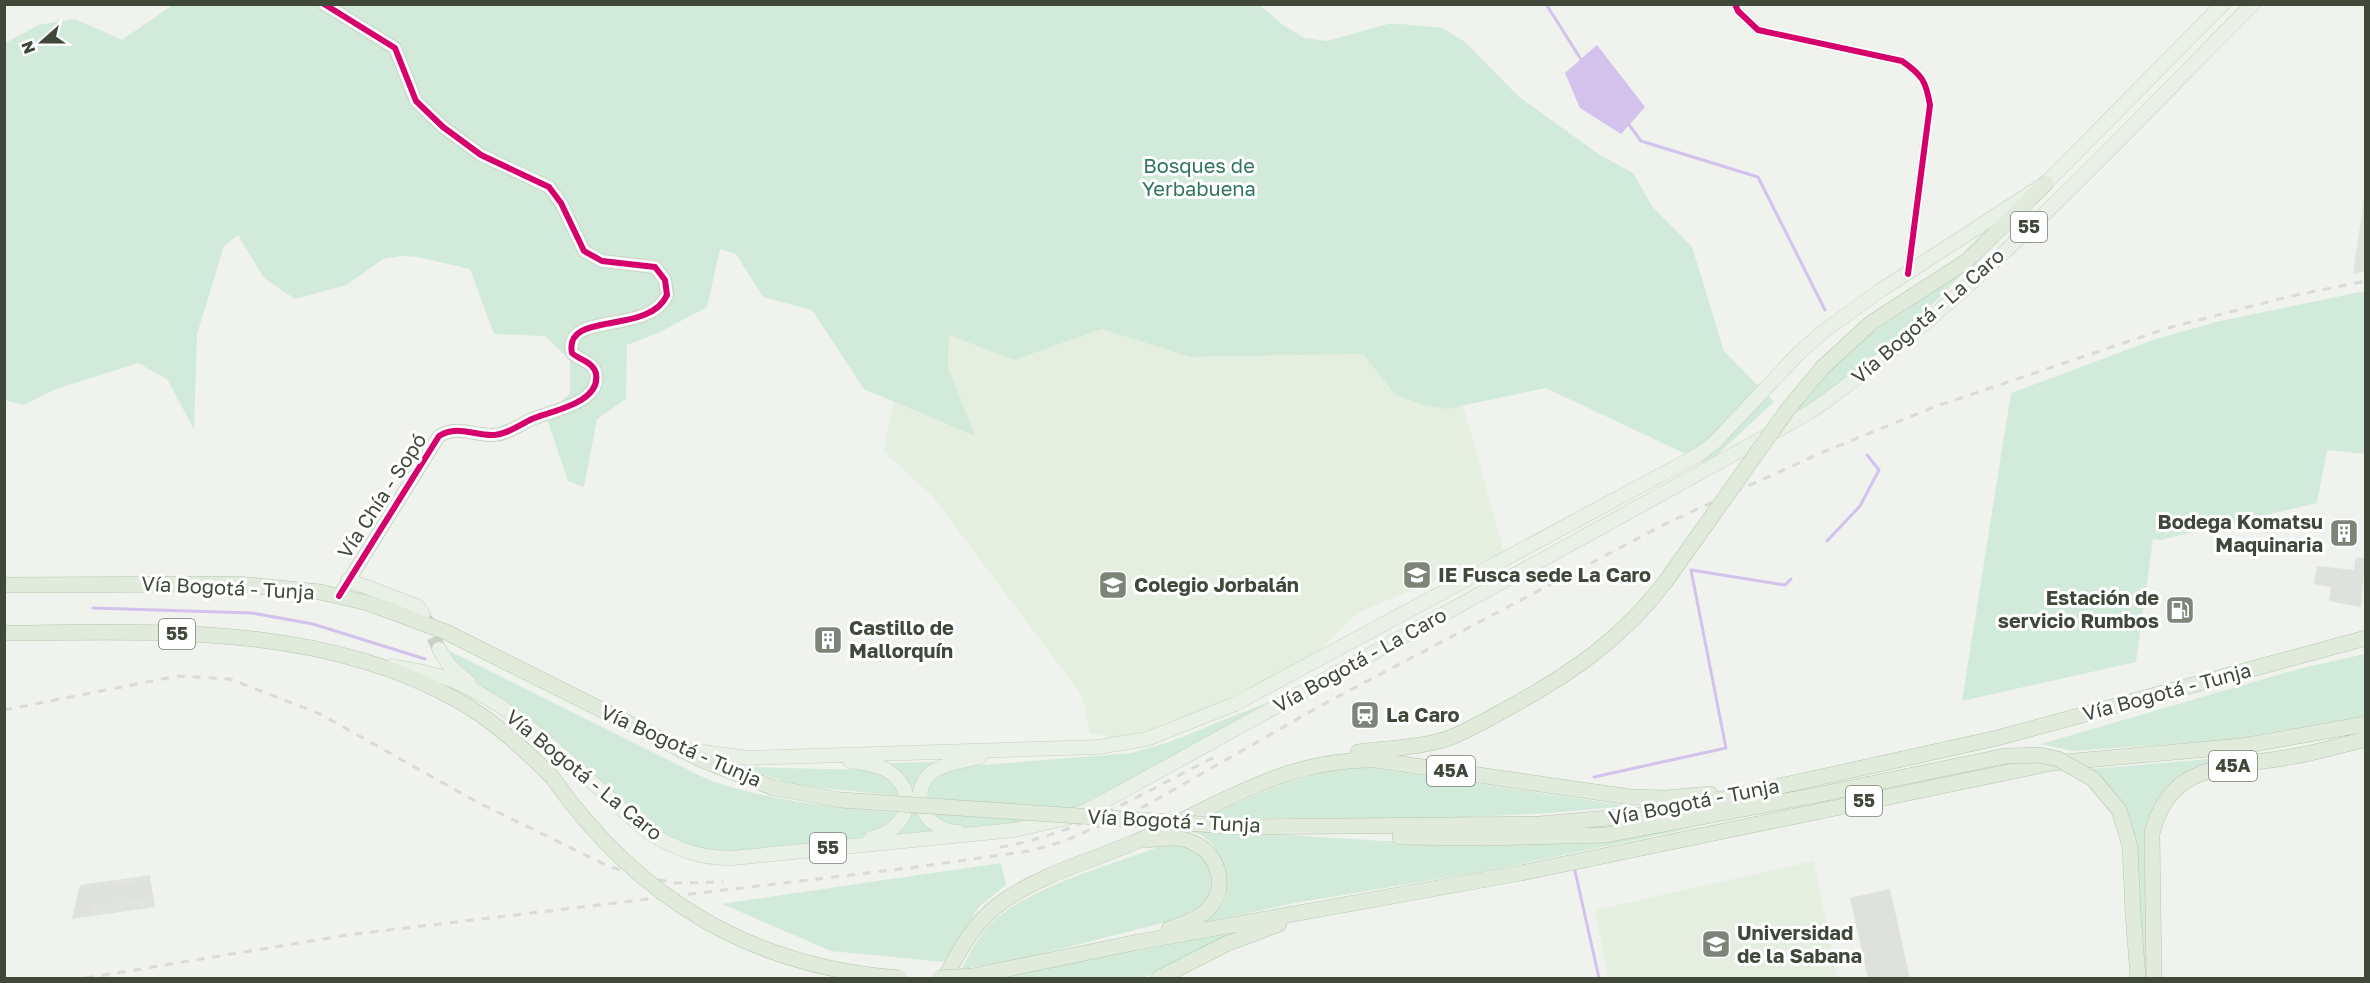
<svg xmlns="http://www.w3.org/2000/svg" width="2370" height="983" viewBox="0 0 2370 983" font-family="'Golos Text',sans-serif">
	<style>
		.industrial { fill: #e0e4dd }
		.education { fill: #e5efe0 }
		.green { fill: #d1eada }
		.parking { fill: #dfe1dd }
		.water { fill: #d2c2ec }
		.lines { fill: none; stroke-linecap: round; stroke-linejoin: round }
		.stream { stroke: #d2c2ec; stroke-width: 3 }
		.primary-tunnel { stroke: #ccd0c9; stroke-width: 14; stroke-dasharray: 14 7; stroke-linecap: butt }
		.street-casing { stroke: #cdd0cb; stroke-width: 10 }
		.secondary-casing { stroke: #cbd3c7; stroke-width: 14 }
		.primary-casing { stroke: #c4d3bc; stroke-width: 15 }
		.highway-casing { stroke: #b6c7ab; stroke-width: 16 }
		.street { stroke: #fdfdfc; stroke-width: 8 }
		.secondary { stroke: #f2f6f1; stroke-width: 12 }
		.primary { stroke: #e9f0e6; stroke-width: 14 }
		.highway { stroke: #e1ebdc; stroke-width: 15 }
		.rail { stroke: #dadad9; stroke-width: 3; stroke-dasharray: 8 8; stroke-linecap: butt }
		.highway-bridge-casing { stroke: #b6c7ab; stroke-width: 16; stroke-linecap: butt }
		.highway-bridge { stroke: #e1ebdc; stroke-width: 15 }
		.cycleway-casing { stroke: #fff; stroke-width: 10 }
		.cycleway { stroke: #d6006c; stroke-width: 6 }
		.labels { text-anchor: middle; stroke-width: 6; stroke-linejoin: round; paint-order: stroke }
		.shield { fill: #fff; stroke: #797f74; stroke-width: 1.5 }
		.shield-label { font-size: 18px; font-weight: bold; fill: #3f4839 }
		.park-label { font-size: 20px; fill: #31755a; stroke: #fff }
		.street-label { font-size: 20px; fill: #3f4839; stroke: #fff }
		.poi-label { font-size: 20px; font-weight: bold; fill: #3f4839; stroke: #fff; text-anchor: start }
	</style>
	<rect width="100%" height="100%" fill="#eff2ed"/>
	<path class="industrial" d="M2365,192V271L2353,274Z
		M150,875L155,907L72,919L80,885Z"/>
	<path class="education" d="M1102,329L1190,357L1363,354L1395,395L1446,409L1463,405L1504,552L1357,613L1322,648L1281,672L1194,715L1172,719L1149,730L1114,738L1090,733L1082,696L934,498L883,451L894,402L974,436L948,368L949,334L1014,360Z
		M1814,861L1837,978H1608L1595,910Z"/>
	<path class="green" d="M174,4H1258L1283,25L1304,38L1327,41L1388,24H1401L1443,28L1465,42L1519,97L1600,155L1633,173L1652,206L1692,247L1724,351L1774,402L1707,464L1546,388L1446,409L1428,406L1395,395L1363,354L1190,357L1102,329L1014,360L949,335L948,368L975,436L864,389L812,310L763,297L736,254L720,249L707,307L658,333L627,345L626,399L597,419L584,487L568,481L546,416L570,393V360L545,336L494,334L470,269L418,257L401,256L383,259L346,285L295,299L264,278L238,235L224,246L197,334L194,429L167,379L138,363L56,389L23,405L5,400L4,44L38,25L75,19L122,40Z
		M1965,271L1916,321L1862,370L1793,417L1810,392L1857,343Z
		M2365,291V454L2327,450L2317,503L2160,540L2153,539L2136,662L1962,701L2011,393L2153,340L2216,322Z
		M439,646L711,781C776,802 832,807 899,813C886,838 846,840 822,843C786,847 738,857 704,851C650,841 592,775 550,740C513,709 472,683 439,646Z
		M2365,654V716L2229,740L2073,751L2041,744L2302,668Z
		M1276,699C1238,720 1199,742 1160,763C1092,801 1014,847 934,820C923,788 924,777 958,767L1131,753L1167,743Z
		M2256,755C2201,765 2159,768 2145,832L2146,978H2141L2122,805L2112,790L2091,769Z
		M944,762L934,765L916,809L927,827L938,833L893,838L905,825L911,811L880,763Z
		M740,767L869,770C886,775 895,779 901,796L794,785Z
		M1366,767L1628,806L1550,813L1406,820L1258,818L1256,833L1383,841L1612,839L1698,827L1492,870L1295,903L1193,925C1203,919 1217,914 1223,903C1234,882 1220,839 1195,833C1188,832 1179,833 1171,833C1235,806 1295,770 1366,767Z
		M1180,843L1205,858C1220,887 1212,895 1190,916L1021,959L962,969C970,953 977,939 989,926C1026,886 1114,865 1166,844Z
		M1001,863L1006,885L979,907L944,962L831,951L722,904Z
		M1248,924L1144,978H983Z"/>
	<path class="parking" d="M2356,557L2365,559L2361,607L2329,601L2331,587L2314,584L2317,566L2354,570Z
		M149,880L151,896L131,901L129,895L119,897L116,902L92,905L91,913L76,914L78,890Z
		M1890,889L1910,978H1868L1850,898Z"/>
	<path class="water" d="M1597,45L1645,107L1621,134L1580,108L1565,73Z"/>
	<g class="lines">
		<path class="stream" d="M1546,4L1582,61
			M1627,122L1641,141L1758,177L1825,310
			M1827,541L1860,506L1879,470L1867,455
			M93,608L252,613L313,624L425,659
			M1594,777L1726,748L1691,570L1785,585L1791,579
			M1575,871L1599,978"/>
		<path class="primary-tunnel" d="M425,618L439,649"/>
		<g class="street-casing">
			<path id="street" d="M1735,4L1738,11L1758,30L1902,61C1922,75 1926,81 1930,105L1908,273"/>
		</g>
		<g class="secondary-casing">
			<path id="secondary" d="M324,4L395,48L416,101L443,127L481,155L549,187L561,203L584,251L602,261L655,267L665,280L667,295C649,336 563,310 572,353C579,360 594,362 596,374C601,403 551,411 532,419C519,425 508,434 494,435C474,436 458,424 439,436L339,596"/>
		</g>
		<g class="primary-casing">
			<path id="primary" d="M348,580L417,606L423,614
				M439,649L449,665L469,683
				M392,666C413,670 434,673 454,681C525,710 589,783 648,832C675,849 701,859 733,858L1014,830L1067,818L1092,808L1810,412C1975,297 2111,146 2253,4
				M689,750L747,758L1098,747L1147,739L1235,704L1698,455L1714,443L1798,354L1824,331L1881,290L2046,183L2223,4
				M850,761C862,763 876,764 887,770C922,793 907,831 871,838
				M958,832C928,831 905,797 931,773C943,763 965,761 980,757"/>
		</g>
		<g class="highway-casing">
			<path id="highway" d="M1822,368L1871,323L1967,261L2046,183
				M4,585L237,584L320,592L368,603L446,632L702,760L774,788L841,800
				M4,633C156,632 320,623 457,700C493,720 523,748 552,777
				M1358,752C1388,748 1420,748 1449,738C1470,730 1490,718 1510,707C1572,673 1623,638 1666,581
				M1244,827L1540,824L1654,814L1997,738L2366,638
				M1400,837L1486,838L1606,835L1812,796
				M1148,840C1163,838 1180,836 1194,843C1218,854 1228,886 1210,907C1200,919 1183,924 1169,929
				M2133,913L2138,978
				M973,976L1138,942L1521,873L2052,763L2242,746L2366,724
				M945,978C960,949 974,922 1002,902C1041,874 1091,861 1135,842C1216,808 1283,758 1375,760L1630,797L1666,798L1710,794
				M1159,978L1226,944L1279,924
				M2154,978L2152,834C2169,763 2224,768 2284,758C2312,754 2339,746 2366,739"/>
		</g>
		<use href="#street" class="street"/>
		<use href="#secondary" class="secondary"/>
		<use href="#primary" class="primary"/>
		<use href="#highway" class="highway"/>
		<path class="rail" d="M4,710L178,676L230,679L320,714L477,802L608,866L632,874L675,883L723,882
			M1000,847C1078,835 1147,790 1217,756
			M86,978L347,935L909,868L1029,851L1062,842L1147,805L1320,706L1669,522L1823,452L1937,406L2168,328L2287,297L2366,281"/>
		<g class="highway-bridge-casing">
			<path id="highway-bridge" d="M1666,581L1788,409L1822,368
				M552,777C638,899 751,967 900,978
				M1812,796L2005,756L2039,755L2058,759L2093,779L2119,810L2130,846L2133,913
				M841,800L1244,827
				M939,978L973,976"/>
		</g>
		<use href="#highway-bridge" class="highway-bridge"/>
		<g class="cycleway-casing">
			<path id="cycleway" d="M324,4L395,48L416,101L443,127L481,155L549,187L561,203L584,251L602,261L655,267L665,280L667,295C649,336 563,310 572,353C579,360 594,362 596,374C601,403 551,411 532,419C519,425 508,434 494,435C474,436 458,424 439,436L339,596
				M1735,4L1738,11L1758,30L1902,61C1922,75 1926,81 1930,105L1908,274"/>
		</g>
		<use href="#cycleway" class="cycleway"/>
	</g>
	<defs>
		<g id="building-square" transform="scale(1.5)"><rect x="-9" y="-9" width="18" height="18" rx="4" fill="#7d8478" stroke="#fff"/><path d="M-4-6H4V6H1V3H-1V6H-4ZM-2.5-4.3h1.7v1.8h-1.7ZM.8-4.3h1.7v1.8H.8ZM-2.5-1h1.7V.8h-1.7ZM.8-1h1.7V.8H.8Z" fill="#fff"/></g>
		<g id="school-square" transform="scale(1.5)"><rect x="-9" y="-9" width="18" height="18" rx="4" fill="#7d8478" stroke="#fff"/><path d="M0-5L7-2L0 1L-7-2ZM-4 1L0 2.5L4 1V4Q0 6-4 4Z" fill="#fff"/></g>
		<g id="fuel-square" transform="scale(1.5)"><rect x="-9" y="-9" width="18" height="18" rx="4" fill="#7d8478" stroke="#fff"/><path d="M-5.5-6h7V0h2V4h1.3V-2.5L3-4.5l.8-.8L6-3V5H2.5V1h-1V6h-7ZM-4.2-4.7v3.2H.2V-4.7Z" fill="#fff"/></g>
		<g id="station-square" transform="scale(1.5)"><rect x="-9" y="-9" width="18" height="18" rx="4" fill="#7d8478" stroke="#fff"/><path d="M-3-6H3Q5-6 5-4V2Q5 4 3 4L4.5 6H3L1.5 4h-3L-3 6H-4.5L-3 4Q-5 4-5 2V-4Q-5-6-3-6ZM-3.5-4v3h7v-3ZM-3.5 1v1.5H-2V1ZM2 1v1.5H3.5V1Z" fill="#fff"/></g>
		<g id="university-square" transform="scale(1.5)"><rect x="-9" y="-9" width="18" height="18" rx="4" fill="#7d8478" stroke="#fff"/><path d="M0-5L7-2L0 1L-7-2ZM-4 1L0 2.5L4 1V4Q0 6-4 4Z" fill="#fff"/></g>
	</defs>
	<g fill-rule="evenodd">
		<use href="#building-square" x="2344" y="533"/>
		<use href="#school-square" x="1417" y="575"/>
		<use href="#school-square" x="1113" y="585"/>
		<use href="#fuel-square" x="2180" y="610"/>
		<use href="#building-square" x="828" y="640"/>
		<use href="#station-square" x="1365" y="715"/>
		<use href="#university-square" x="1716" y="944"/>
	</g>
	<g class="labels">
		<g class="shield">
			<rect x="2011" y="212" width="36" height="30" rx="4.5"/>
			<rect x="159" y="619" width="36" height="30" rx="4.5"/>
			<rect x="2209" y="751" width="48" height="30" rx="4.5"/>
			<rect x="1427" y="756" width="48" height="30" rx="4.5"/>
			<rect x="1846" y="786" width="36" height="30" rx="4.5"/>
			<rect x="810" y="833" width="36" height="30" rx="4.5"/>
		</g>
		<g class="shield-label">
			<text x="2029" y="233">55</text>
			<text x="177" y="640">55</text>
			<text x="2233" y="772">45A</text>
			<text x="1451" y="777">45A</text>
			<text x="1864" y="807">55</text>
			<text x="828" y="854">55</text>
		</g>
		<g class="park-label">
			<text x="1199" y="173">Bosques de<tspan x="1199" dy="23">Yerbabuena</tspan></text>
		</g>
		<g class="street-label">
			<text transform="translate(1928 316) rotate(-41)" y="7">Vía Bogotá - La Caro</text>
			<text transform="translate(382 496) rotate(-57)" y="7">Vía Chía - Sopó</text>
			<text transform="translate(228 588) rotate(3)" y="7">Vía Bogotá - Tunja</text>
			<text transform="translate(1360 660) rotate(-29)" y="7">Vía Bogotá - La Caro</text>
			<text transform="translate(2167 692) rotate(-15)" y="7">Vía Bogotá - Tunja</text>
			<text transform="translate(681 746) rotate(24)" y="7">Vía Bogotá - Tunja</text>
			<text transform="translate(584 775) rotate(39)" y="7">Vía Bogotá - La Caro</text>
			<text transform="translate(1694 802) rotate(-11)" y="7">Vía Bogotá - Tunja</text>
			<text transform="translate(1174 821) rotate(3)" y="7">Vía Bogotá - Tunja</text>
		</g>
		<g class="poi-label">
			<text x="2323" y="529" text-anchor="end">Bodega Komatsu<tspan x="2323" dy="23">Maquinaria</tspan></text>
			<text x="1438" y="582">IE Fusca sede La Caro</text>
			<text x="1134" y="592">Colegio Jorbalán</text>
			<text x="2159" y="605" text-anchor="end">Estación de<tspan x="2159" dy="23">servicio Rumbos</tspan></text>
			<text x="849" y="635">Castillo de<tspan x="849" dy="23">Mallorquín</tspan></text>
			<text x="1386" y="722">La Caro</text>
			<text x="1737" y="940">Universidad<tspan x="1737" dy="23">de la Sabana</tspan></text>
		</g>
	</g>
	<rect width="2370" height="983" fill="none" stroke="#3f4839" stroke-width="12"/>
	<g transform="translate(42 42) rotate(249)" stroke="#ffffff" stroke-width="4.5" paint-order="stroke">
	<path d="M0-4.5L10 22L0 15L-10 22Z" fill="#3f4839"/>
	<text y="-9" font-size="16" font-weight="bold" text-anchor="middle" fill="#3f4839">N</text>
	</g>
</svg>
